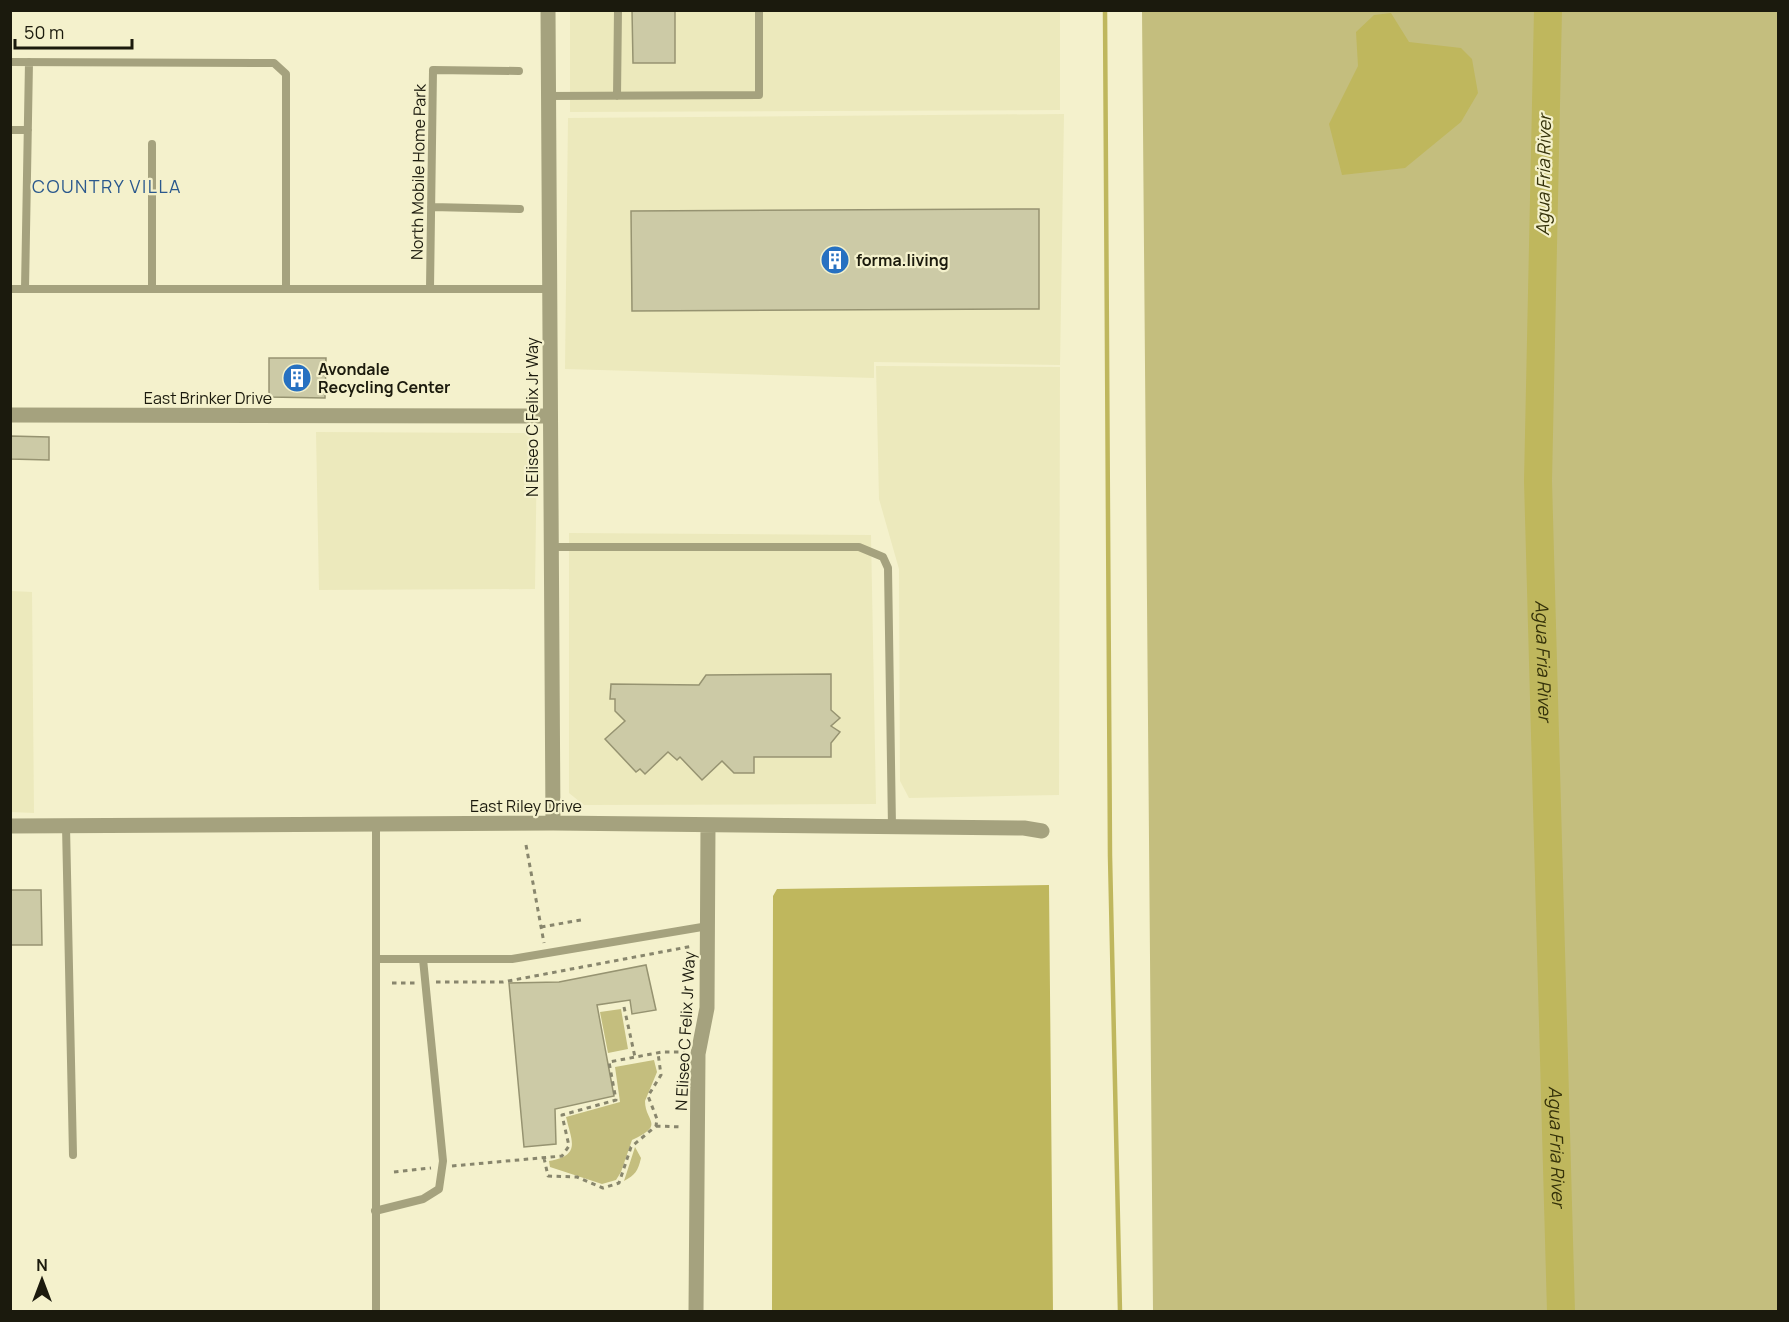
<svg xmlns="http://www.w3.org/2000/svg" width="1789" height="1322" viewBox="0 0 1789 1322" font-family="Manrope,sans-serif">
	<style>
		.built { fill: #ece9bc }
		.green { fill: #c4be7e }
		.water { fill: #bfb75d }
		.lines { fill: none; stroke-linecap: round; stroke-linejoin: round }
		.stream { stroke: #bfb75d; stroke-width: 4.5 }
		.river { stroke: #bfb75d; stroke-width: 28 }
		.building { fill: #cccaa6; stroke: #969371; stroke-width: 1.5 }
		.path { stroke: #88866d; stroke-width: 3; stroke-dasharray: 4.5 4.5; stroke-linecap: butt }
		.lane { stroke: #a5a27e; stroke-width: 8 }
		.street { stroke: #a5a27e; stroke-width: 15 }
		.labels { text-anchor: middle; stroke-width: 4.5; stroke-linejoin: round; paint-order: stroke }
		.street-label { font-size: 16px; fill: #1b1a0d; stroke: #f4f1cc }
		.poi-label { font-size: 16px; font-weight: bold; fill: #1b1a0d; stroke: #f4f1cc; text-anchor: start }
		.water-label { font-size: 18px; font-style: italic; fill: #343109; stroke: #f4f1cc }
		.neighbourhood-label { font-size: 18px; letter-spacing: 1.5px; fill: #2a588d; stroke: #f4f1cc }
	</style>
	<rect width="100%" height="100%" fill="#f4f1cc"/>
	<path class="built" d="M570,11H1060V110L570,112Z
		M1064,114L1060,365L874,362V378L565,369L568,118Z
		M876,366L1060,367L1059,795L909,798L900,781L899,569L879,499Z
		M316,432L531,433L537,445L535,589L319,590Z
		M569,533L871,535L876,804L584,805L569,793Z
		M11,591L32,592L34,813L11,812Z"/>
	<path class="green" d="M1142,11H1778V1311H1153Z
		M621,1009L628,1049L608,1053L600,1012Z
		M654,1060L657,1072L645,1101C645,1122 666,1124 632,1140L621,1172L616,1180L602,1184L550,1167L549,1161C581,1155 572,1142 566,1117L620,1102L615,1067Z
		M635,1147L641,1158C638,1171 635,1175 624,1181Z"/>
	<path class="water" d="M1391,13L1409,42L1461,48L1472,59L1478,93L1461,122L1405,168L1342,175L1329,124L1358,66L1356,32L1374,15Z
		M1049,885L1053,1311H772L773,896L777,889Z"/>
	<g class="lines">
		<path class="stream" d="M1105,10L1110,856L1120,1312"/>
		<path class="river" id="s1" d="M1548,10L1538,481L1561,1312"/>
	</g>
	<path class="building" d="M632,10H675V63H633Z
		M1039,209V309L632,311L631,211Z
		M269,358H326L325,398L269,397Z
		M10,436L49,437V460L10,459Z
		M831,674V710L840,718L831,726L840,732L831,743V757H754V773H734L722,761L702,780L680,757L677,760L668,752L645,774L640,769L636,772L605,739L625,721L615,711V699H610L611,684L699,685L706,675Z
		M10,890H41L42,945H10Z
		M646,965L656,1010L632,1014L630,1000L597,1005L614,1096L555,1109L556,1144L524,1147L509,983L559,982Z"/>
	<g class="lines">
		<path class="path" d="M526,845L544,943
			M541,927L581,920
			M436,982H503L693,946
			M392,983H415
			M624,1007L635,1057
			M656,1126L683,1127
			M544,1158L548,1176L577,1177L603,1188L619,1183L631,1147L656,1126L657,1119L648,1096L661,1075L658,1053
			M452,1166L562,1156L569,1146L562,1115L616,1100L609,1062L662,1052H685
			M394,1172L431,1168"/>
		<path class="lane" d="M10,62L274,63L286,74V289
			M548,96L759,95V10
			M617,96L618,10
			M10,130H28
			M431,207L520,209
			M430,288L433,70L519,71
			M10,289H550
			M25,289L29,62
			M152,289V144
			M551,547H859L883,557L888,568L892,827
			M66,826L73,1155
			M376,959H512L708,926
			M375,1211L423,1199L439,1189L443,1161L423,959
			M376,1312V824"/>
		<path class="street" d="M548,10L553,823
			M10,415L550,416
			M10,826L553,823L1024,828L1042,831
			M696,1312L698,1054L707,1008L708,825"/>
	</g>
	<defs>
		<g id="building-disc" transform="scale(1.5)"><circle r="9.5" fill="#2771c1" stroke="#f4f1cc"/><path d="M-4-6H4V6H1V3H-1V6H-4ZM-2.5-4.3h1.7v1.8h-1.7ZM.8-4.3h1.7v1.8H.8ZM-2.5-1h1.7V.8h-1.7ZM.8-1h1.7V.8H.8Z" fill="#fff"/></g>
	</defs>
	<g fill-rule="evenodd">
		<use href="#building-disc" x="835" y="260"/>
		<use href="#building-disc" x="297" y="378"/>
	</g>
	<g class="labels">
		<g class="street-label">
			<text transform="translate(418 172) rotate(-89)" y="6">North Mobile Home Park</text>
			<text x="208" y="404">East Brinker Drive</text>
			<text transform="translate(532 417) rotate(-90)" y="6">N Eliseo C Felix Jr Way</text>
			<text x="526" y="812">East Riley Drive</text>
			<text transform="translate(685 1031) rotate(-87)" y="6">N Eliseo C Felix Jr Way</text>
		</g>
		<g class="poi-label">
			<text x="856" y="266">forma.living</text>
			<text x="318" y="375">Avondale<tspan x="318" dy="18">Recycling Center</tspan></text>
		</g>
		<g class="water-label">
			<text transform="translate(1544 175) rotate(-89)" y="6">Agua Fria River</text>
			<text dy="6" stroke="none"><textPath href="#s1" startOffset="651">Agua Fria River</textPath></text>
			<text dy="6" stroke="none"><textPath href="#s1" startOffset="1137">Agua Fria River</textPath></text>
		</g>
		<g class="neighbourhood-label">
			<text x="107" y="193">COUNTRY VILLA</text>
		</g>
	</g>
	<rect width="1789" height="1322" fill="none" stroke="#1b1a0d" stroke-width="24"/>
	<g transform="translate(42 1280)" stroke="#f4f1cc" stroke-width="4.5" paint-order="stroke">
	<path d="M0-4.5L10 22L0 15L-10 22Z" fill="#1b1a0d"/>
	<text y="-9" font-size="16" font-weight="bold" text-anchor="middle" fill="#1b1a0d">N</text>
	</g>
	<path d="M15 39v9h117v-9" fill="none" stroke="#1b1a0d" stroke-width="3"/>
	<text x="24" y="39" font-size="18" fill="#1b1a0d" stroke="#f4f1cc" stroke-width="4.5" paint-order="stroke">50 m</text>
</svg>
